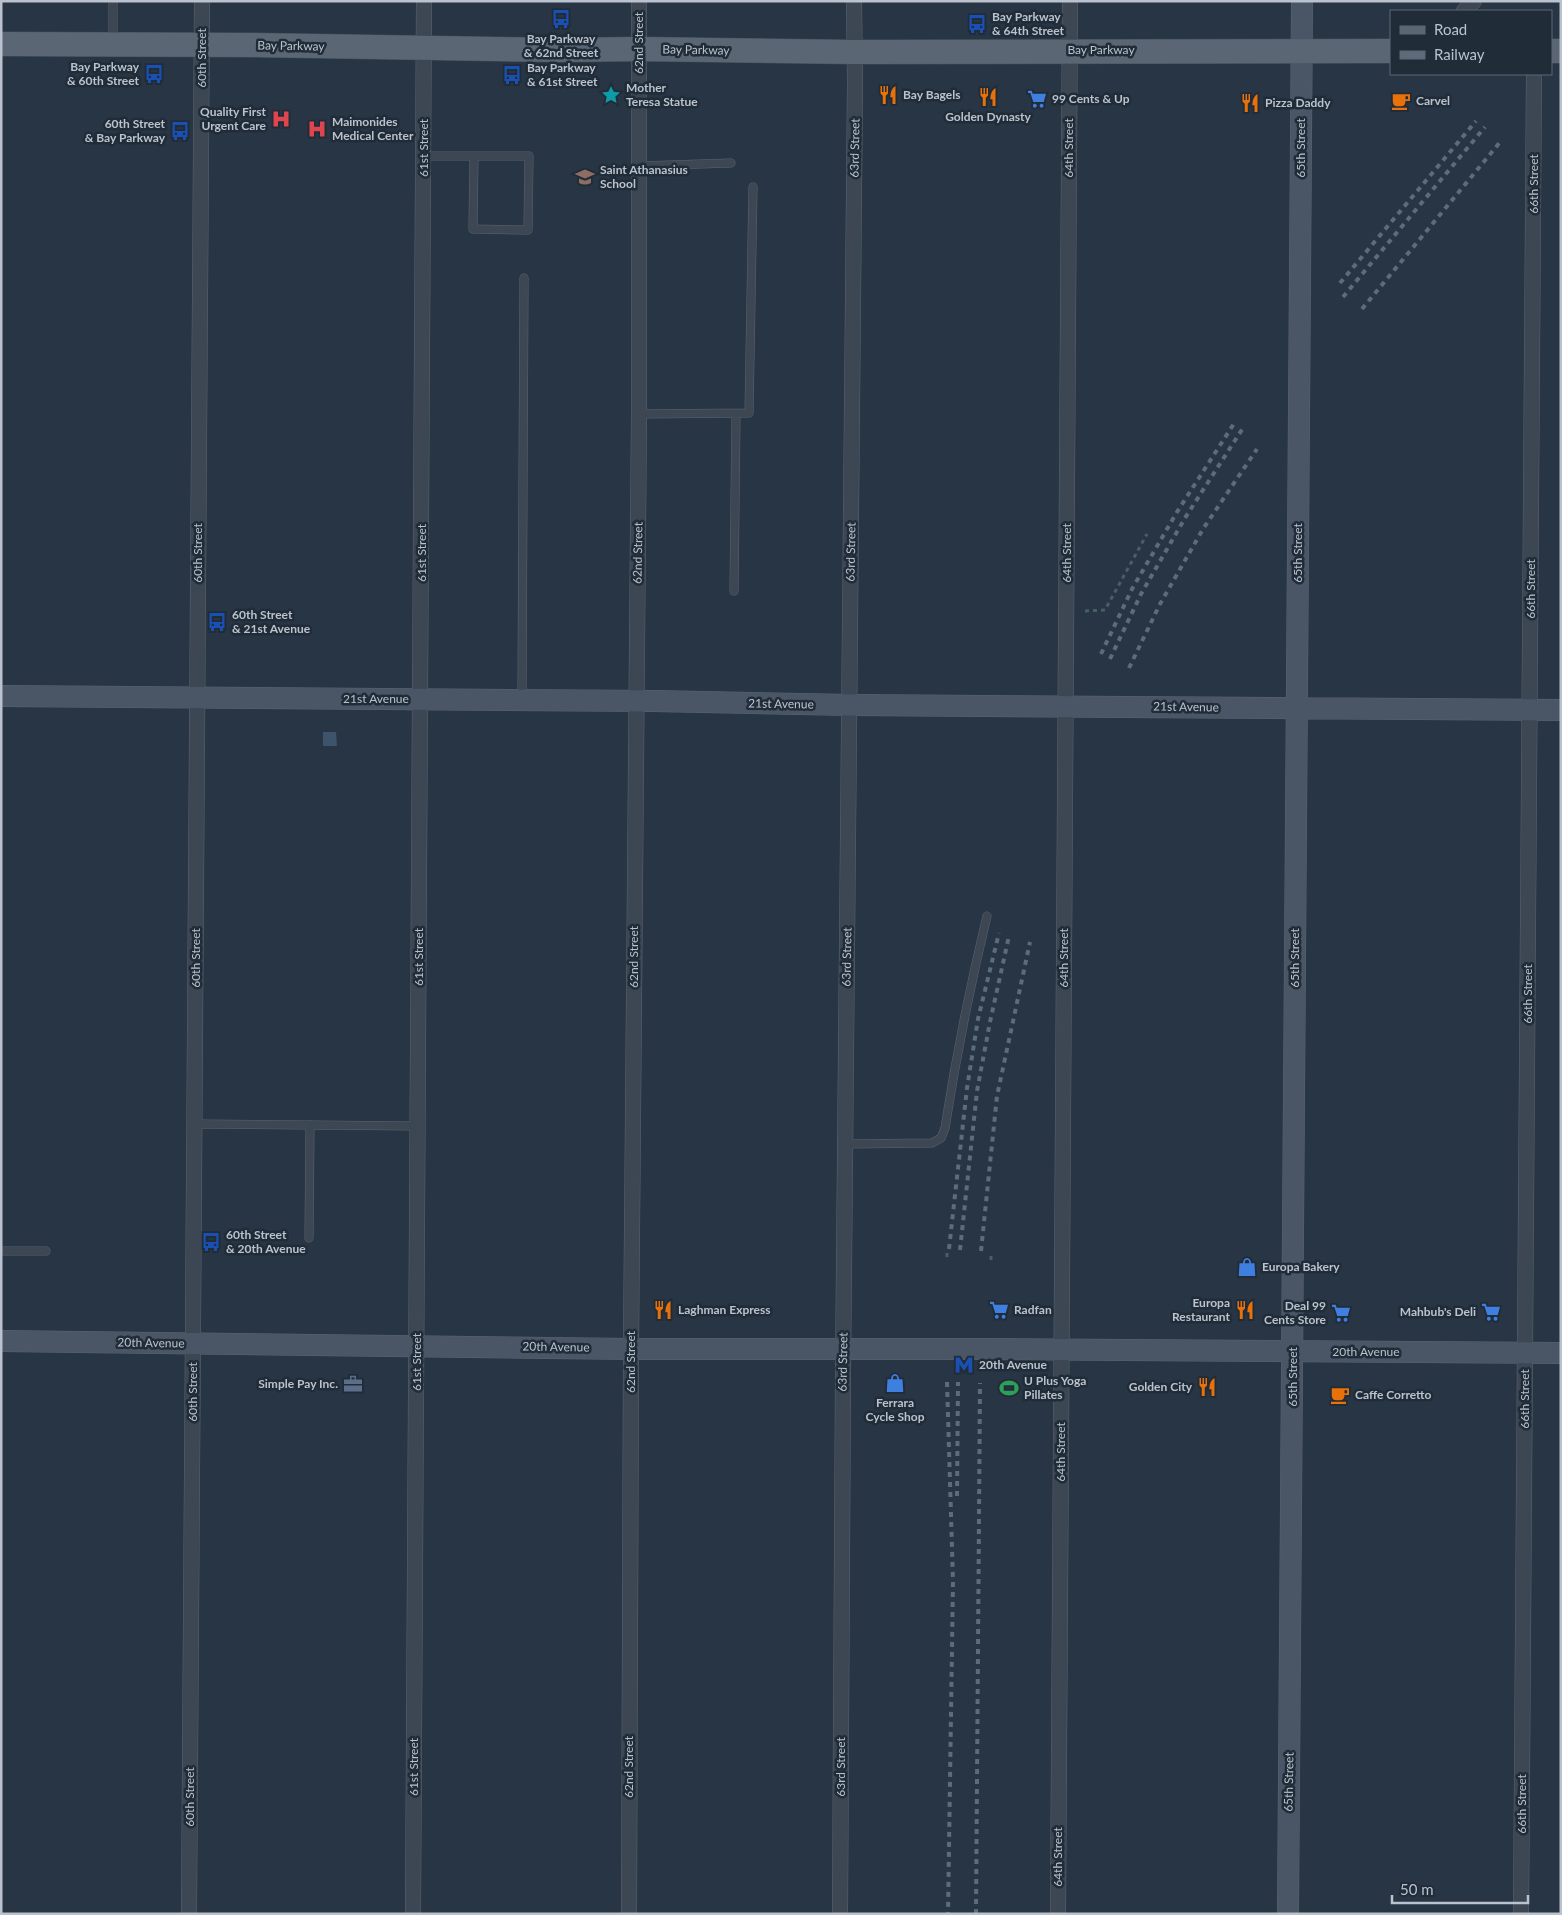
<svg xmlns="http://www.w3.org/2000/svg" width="1562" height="1915" viewBox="0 0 1562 1915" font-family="Lato,sans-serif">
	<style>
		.water { fill: #3e546c }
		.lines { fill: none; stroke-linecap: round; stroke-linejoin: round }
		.lane-casing { stroke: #5a6571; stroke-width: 9 }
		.street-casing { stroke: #5a6571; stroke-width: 16 }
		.secondary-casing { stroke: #5a6571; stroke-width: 22 }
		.primary-casing { stroke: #46505d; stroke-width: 25 }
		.path { stroke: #486061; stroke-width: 3; stroke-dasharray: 4 4; stroke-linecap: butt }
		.lane { stroke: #3c4753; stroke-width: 8 }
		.street { stroke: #3c4753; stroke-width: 15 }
		.secondary { stroke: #4a5666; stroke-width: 21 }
		.primary { stroke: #5a6673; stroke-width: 24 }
		.rail { stroke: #5e6b7a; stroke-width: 4; stroke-dasharray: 5 5; stroke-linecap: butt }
		.secondary-bridge-casing { stroke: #5a6571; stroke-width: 22; stroke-linecap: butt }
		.secondary-bridge { stroke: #4a5666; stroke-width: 21 }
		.labels { text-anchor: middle; stroke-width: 5; stroke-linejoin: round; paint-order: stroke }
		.poi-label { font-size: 12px; font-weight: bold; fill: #b9c2cd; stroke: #212c39; text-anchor: start }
		.street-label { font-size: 12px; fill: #b9c2cd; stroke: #212c39 }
	</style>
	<rect width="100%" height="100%" fill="#283544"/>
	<path class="water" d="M323,732H336L337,746H323Z"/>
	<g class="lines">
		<g class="lane-casing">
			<path id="lane" d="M113,1V42
				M424,156H529L528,230L473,229L474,156
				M639,166L731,163
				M639,414L749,413L753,187
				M734,591L736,414
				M522,698L524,278
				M195,1124L418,1126
				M845,1144L932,1143L941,1138L945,1128C956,1057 970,986 987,916
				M309,1238L310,1125
				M1,1251H46"/>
		</g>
		<g class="street-casing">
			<path id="street" d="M1464,11L1474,1
				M189,1914L202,1
				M413,1914L424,1
				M629,1914L631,1349L639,414V1
				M840,1914L843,1375L855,84L854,1
				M1058,1914L1070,1
				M1521,1914L1534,74"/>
		</g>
		<g class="secondary-casing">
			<path id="secondary" d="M1,696L653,701L850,705L1561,710
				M1,1341L631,1349H942
				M987,1349L1561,1353
				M1288,1914L1302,1"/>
		</g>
		<g class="primary-casing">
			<path id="primary" d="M1,44L249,45L561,50L639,49L854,52L1391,51
				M1551,51H1561"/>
		</g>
		<path class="path" d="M1085,611L1105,610L1147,534
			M947,1257V1250
			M991,1260V1253"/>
		<use href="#lane" class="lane"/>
		<use href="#street" class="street"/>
		<use href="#secondary" class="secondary"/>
		<use href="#primary" class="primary"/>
		<path class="rail" d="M1340,283L1476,121
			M1343,297L1485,127
			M1362,309L1501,141
			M1101,654L1132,589L1177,512L1235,422
			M1110,659L1141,594L1185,518L1243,428
			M1129,668L1160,604L1203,529L1257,449
			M949,1249L967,1088L978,1019L999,933
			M960,1250L977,1091L990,1022L1009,936
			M981,1251L997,1096L1030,942
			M947,1382L953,1581L948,1914
			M957,1496L958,1382
			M976,1914L980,1383"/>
		<g class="secondary-bridge-casing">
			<path id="secondary-bridge" d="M942,1349H987"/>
		</g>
		<use href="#secondary-bridge" class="secondary-bridge"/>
	</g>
	<defs>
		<g id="bus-bare" transform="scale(1.5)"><path d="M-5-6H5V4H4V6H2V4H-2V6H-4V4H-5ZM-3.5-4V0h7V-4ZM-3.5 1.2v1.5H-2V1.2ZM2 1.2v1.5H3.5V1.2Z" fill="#1a4fb4" stroke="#212c39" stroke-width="2.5" paint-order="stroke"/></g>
		<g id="sight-bare" transform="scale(1.5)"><path d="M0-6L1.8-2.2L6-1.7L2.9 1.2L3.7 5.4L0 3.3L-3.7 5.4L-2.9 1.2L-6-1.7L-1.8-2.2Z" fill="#0f9aa8" stroke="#212c39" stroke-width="2.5" paint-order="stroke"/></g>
		<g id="restaurant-bare" transform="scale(1.5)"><path d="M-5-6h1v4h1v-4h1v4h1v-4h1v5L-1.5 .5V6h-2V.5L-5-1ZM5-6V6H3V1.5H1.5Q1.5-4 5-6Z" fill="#e8710a" stroke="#212c39" stroke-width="2.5" paint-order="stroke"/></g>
		<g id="supermarket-bare" transform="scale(1.5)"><path d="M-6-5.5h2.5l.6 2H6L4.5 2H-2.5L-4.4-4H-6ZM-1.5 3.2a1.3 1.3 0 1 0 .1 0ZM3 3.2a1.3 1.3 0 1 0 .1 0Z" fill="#3f7fe0" stroke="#212c39" stroke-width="2.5" paint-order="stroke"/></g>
		<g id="cafe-bare" transform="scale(1.5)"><path d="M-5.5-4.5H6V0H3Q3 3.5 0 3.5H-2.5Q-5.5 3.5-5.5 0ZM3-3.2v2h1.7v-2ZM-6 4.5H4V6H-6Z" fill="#e8710a" stroke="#212c39" stroke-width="2.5" paint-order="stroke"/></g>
		<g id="hospital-bare" transform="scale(1.5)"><path d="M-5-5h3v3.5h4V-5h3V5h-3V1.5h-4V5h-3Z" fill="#e0444e" stroke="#212c39" stroke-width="2.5" paint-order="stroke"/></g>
		<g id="school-bare" transform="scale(1.5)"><path d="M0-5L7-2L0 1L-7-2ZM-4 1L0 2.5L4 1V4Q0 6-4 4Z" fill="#8d6e63" stroke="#212c39" stroke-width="2.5" paint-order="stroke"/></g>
		<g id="shop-bare" transform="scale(1.5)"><path d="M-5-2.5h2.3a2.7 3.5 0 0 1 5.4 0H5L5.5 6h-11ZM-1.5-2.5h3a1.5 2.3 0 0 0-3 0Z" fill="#3f7fe0" stroke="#212c39" stroke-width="2.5" paint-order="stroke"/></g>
		<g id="metro-bare" transform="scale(1.5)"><path d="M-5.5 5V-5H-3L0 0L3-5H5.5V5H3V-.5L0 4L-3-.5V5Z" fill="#1a4fb4" stroke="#212c39" stroke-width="2.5" paint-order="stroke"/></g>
		<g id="office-bare" transform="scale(1.5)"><path d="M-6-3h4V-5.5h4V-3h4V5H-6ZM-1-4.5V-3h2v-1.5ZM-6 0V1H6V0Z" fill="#5c6f8a" stroke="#212c39" stroke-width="2.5" paint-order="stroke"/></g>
		<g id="stadium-bare" transform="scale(1.5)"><path d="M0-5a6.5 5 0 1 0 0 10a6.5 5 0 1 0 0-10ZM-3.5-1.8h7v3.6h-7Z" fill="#2e9e5b" stroke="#212c39" stroke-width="2.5" paint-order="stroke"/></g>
	</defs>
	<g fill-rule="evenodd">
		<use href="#bus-bare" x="561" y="19"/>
		<use href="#bus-bare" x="977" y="24"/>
		<use href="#bus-bare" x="154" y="74"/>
		<use href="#bus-bare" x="512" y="75"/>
		<use href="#sight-bare" x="611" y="95"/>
		<use href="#restaurant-bare" x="888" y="95"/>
		<use href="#restaurant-bare" x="988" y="97"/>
		<use href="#supermarket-bare" x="1037" y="99"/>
		<use href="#cafe-bare" x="1401" y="101"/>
		<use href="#restaurant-bare" x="1250" y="103"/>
		<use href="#hospital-bare" x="281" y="119"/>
		<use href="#hospital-bare" x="317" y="129"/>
		<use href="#bus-bare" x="180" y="131"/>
		<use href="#school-bare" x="585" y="177"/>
		<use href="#bus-bare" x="217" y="622"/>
		<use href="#bus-bare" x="211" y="1242"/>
		<use href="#shop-bare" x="1247" y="1267"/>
		<use href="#restaurant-bare" x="663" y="1310"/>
		<use href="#supermarket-bare" x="999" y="1310"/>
		<use href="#restaurant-bare" x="1245" y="1310"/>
		<use href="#supermarket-bare" x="1491" y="1312"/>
		<use href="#supermarket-bare" x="1341" y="1313"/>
		<use href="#metro-bare" x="964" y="1365"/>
		<use href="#shop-bare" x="895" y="1383"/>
		<use href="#office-bare" x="353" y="1384"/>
		<use href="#restaurant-bare" x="1207" y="1387"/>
		<use href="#stadium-bare" x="1009" y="1388"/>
		<use href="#cafe-bare" x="1340" y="1395"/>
	</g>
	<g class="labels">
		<g class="poi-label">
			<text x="992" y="21">Bay Parkway<tspan x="992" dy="14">&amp; 64th Street</tspan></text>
			<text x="561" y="43" text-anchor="middle">Bay Parkway<tspan x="561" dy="14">&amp; 62nd Street</tspan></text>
			<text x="139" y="71" text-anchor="end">Bay Parkway<tspan x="139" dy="14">&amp; 60th Street</tspan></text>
			<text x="527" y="72">Bay Parkway<tspan x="527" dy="14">&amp; 61st Street</tspan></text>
			<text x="626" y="92">Mother<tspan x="626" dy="14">Teresa Statue</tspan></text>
			<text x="903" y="99">Bay Bagels</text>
			<text x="1052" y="103">99 Cents &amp; Up</text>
			<text x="1416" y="105">Carvel</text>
			<text x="1265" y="107">Pizza Daddy</text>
			<text x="266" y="116" text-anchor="end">Quality First<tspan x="266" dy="14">Urgent Care</tspan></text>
			<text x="988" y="121" text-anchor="middle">Golden Dynasty</text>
			<text x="332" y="126">Maimonides<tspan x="332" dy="14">Medical Center</tspan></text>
			<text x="165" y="128" text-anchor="end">60th Street<tspan x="165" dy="14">&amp; Bay Parkway</tspan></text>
			<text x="600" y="174">Saint Athanasius<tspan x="600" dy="14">School</tspan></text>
			<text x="232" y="619">60th Street<tspan x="232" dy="14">&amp; 21st Avenue</tspan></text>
			<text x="226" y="1239">60th Street<tspan x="226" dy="14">&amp; 20th Avenue</tspan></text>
			<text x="1262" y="1271">Europa Bakery</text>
			<text x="1230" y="1307" text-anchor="end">Europa<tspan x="1230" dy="14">Restaurant</tspan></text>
			<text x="1326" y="1310" text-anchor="end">Deal 99<tspan x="1326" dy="14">Cents Store</tspan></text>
			<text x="678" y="1314">Laghman Express</text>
			<text x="1014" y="1314">Radfan</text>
			<text x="1476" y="1316" text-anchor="end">Mahbub's Deli</text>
			<text x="979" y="1369">20th Avenue</text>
			<text x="1024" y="1385">U Plus Yoga<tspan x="1024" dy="14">Pillates</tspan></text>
			<text x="338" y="1388" text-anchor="end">Simple Pay Inc.</text>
			<text x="1192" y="1391" text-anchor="end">Golden City</text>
			<text x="1355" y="1399">Caffe Corretto</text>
			<text x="895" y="1407" text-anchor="middle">Ferrara<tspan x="895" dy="14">Cycle Shop</tspan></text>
		</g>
		<g class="street-label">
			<text transform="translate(639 43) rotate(-90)" y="4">62nd Street</text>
			<text transform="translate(291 46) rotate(1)" y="4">Bay Parkway</text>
			<text transform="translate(696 50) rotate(1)" y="4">Bay Parkway</text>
			<text x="1101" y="54">Bay Parkway</text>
			<text transform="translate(202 58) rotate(-90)" y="4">60th Street</text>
			<text transform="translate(424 148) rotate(-90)" y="4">61st Street</text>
			<text transform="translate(855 148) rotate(-89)" y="4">63rd Street</text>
			<text transform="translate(1069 148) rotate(-90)" y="4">64th Street</text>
			<text transform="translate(1301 148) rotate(-90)" y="4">65th Street</text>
			<text transform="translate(1534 184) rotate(-90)" y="4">66th Street</text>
			<text transform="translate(851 552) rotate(-89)" y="4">63rd Street</text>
			<text transform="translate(198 553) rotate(-90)" y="4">60th Street</text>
			<text transform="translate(422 553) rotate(-90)" y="4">61st Street</text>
			<text transform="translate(638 553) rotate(-89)" y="4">62nd Street</text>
			<text transform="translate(1067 553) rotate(-90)" y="4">64th Street</text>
			<text transform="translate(1298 553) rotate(-90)" y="4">65th Street</text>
			<text transform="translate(1531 589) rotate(-90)" y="4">66th Street</text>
			<text x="376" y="703">21st Avenue</text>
			<text transform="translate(781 704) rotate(1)" y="4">21st Avenue</text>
			<text transform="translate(1186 707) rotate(1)" y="4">21st Avenue</text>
			<text transform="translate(419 957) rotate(-90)" y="4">61st Street</text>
			<text transform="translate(634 957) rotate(-90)" y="4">62nd Street</text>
			<text transform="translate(847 957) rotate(-89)" y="4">63rd Street</text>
			<text transform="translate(196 958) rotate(-90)" y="4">60th Street</text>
			<text transform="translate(1064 958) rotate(-90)" y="4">64th Street</text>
			<text transform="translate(1295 958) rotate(-90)" y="4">65th Street</text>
			<text transform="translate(1528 994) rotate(-90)" y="4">66th Street</text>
			<text transform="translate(151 1343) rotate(1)" y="4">20th Avenue</text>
			<text transform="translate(556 1347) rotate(1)" y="4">20th Avenue</text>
			<text x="1366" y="1356">20th Avenue</text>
			<text transform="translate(417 1362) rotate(-90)" y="4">61st Street</text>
			<text transform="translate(631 1362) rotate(-90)" y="4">62nd Street</text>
			<text transform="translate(843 1362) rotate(-89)" y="4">63rd Street</text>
			<text transform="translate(1293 1377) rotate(-90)" y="4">65th Street</text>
			<text transform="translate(193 1392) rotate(-90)" y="4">60th Street</text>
			<text transform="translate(1525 1399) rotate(-90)" y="4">66th Street</text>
			<text transform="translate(1061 1452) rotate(-90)" y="4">64th Street</text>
			<text transform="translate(414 1767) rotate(-90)" y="4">61st Street</text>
			<text transform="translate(629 1767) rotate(-90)" y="4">62nd Street</text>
			<text transform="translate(841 1767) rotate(-90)" y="4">63rd Street</text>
			<text transform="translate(1289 1782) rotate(-89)" y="4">65th Street</text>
			<text transform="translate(190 1797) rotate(-90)" y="4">60th Street</text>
			<text transform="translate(1522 1804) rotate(-90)" y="4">66th Street</text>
			<text transform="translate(1058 1857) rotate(-90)" y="4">64th Street</text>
		</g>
	</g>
	<rect width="1562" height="1915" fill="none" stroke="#b9c2cd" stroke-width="5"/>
	<rect x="1390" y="10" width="162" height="65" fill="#212c39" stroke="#5e6874"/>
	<rect x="1400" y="26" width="25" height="8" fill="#5a6673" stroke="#5e6874"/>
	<text x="1434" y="35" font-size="15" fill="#b9c2cd">Road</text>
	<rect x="1400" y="51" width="25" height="8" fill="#5e6b7a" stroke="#5e6874"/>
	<text x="1434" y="60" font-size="15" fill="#b9c2cd">Railway</text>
	<path d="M1392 1895v8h136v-8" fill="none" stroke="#b9c2cd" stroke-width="2.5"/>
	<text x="1400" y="1895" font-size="15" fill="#b9c2cd" stroke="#212c39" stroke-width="4" paint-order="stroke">50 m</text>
</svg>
